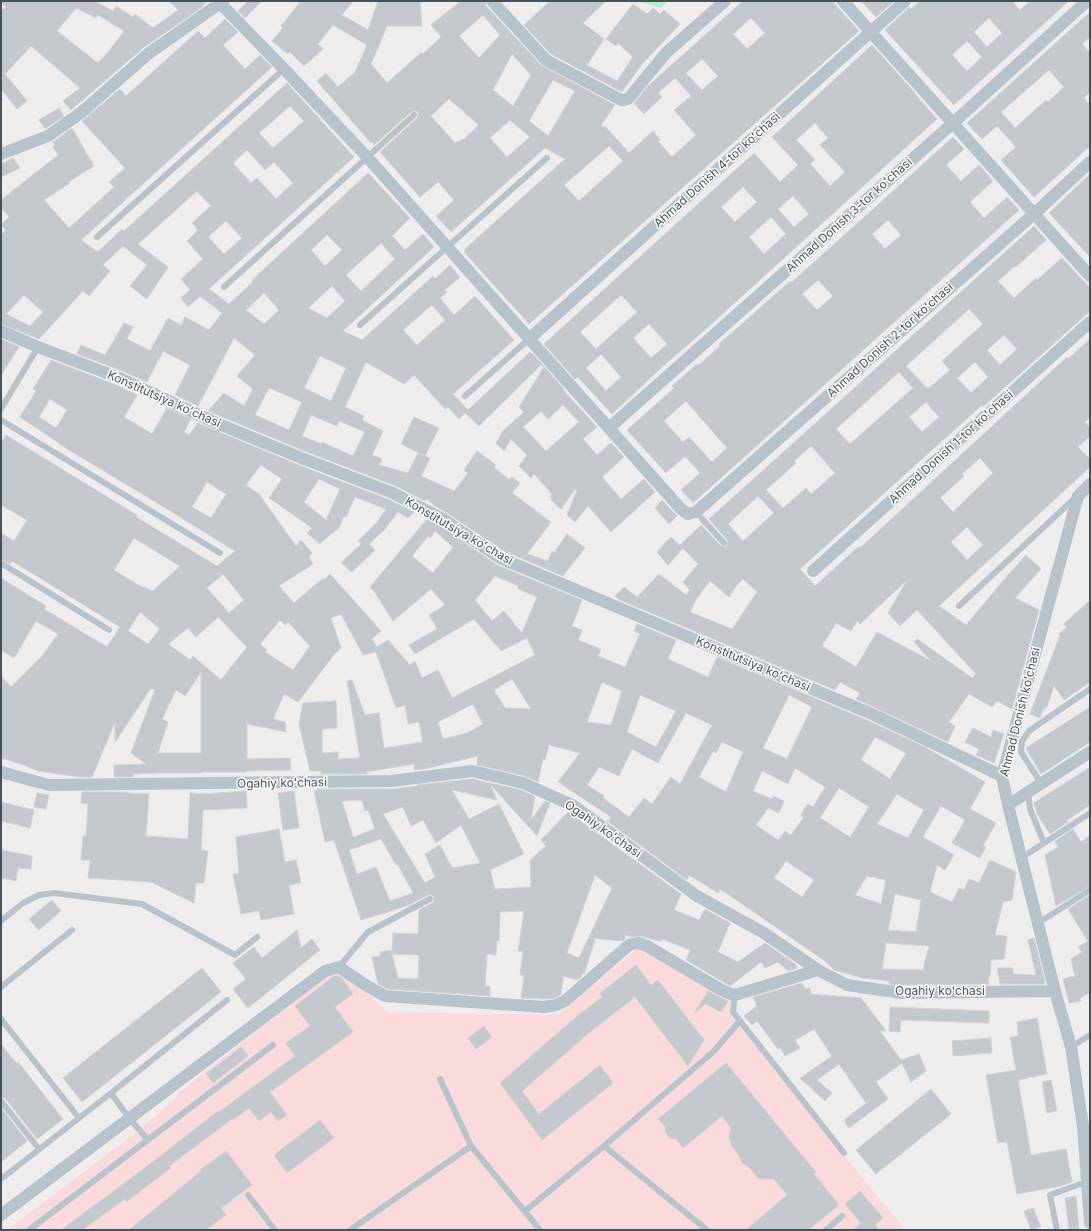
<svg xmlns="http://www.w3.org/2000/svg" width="1091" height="1231" viewBox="0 0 1091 1231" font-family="Inter,sans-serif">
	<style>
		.medical { fill: #fbdadc }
		.green { fill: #b8efc6 }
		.building { fill: #c3c8cc; stroke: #d0d3d8; fill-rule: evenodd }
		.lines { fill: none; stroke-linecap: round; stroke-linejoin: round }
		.lane { stroke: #b7c3ca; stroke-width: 6 }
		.street { stroke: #b7c3ca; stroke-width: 12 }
		.labels { text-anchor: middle; stroke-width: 3; stroke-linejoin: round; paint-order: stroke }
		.street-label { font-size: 12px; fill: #44535a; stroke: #fff }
	</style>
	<rect width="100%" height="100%" fill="#efecec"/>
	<path class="medical" d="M639,947L732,998L729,1008L746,1033L872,1190L906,1230H7L139,1130L198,1077L333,971L347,976L388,1012L558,1015Z"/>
	<path class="green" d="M637,1H667L661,8Z"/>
	<path class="building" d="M1,1H94L113,11L116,6L133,17L135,14L153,28L178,10L169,1H207L201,8L143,48L71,110L63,101L80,88L31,46L5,74L27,101L17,109L1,89V11L6,7ZM76,8L96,18L98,15L124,31L110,50L98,63L57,31Z
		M248,1H262L245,18L238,11Z
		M301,1H353L342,15L368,30L378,1H420L422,26H387L371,64L387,83L422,52L423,54L441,37L431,25L461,1H485L486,6L541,65L615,105L601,125L603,127L605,126L629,153L653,131L660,140L658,141L672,157L696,135L674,110L691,96L675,78L658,93L662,97L644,114L634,103L648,86L743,1H832L859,31L529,324L465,253V249L565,159L545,148L451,232L436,216L454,200L438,182L420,197L380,152L417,118L418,116V112L415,111L411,112L374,145L372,142L371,143L317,81L326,73L338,87L355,72L367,45L333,25L318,44L323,49L304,66L290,52L288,54L272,41L283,28L281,26ZM483,15L500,35L479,58L459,36ZM751,18L765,33L747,49L733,34ZM512,54L531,75L513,106L493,90ZM702,59L718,76L702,90L686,73ZM553,80L575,91L548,136L529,121ZM449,99L479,125L464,139L455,143L431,116ZM510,120L530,137L507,157L490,138ZM609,146L623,161L579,201L564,185Z
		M550,1H606L583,23L604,39L587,65L617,81L633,57L618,43L616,46L606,39L633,4L647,14L653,8L660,14L664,10L680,24L642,64L622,92L551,54L524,25Z
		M861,1H894L876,17Z
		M920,1H1012L1020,10L1030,1H1069L954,105L885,30L886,29L909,7L911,9ZM989,18L1002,33L987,47L974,32ZM967,41L982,57L967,71L952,55Z
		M1090,12V37L1082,44L1090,53V92L1084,98L1090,105V146L1034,197L1001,160L1016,147L997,126L982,139L967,123ZM1049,70L1064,87L1048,102L1046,100L1015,128L1001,112Z
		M225,19L238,32L223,45L245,69L260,55L272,67L81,240L98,252L122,229L124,231L287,83L354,157L209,289L229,304L253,282L252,280L368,173L410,218L392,236L405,250L423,234L434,247L343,331L362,340L433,276L435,279L450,265L460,277L445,290L447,292L440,298L454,315L475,296L514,340L453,394L468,410L530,352L532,354H533L564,389L563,390L597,427L583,439L597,455L611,443L624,457L602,477L621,499L644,479L655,492L611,532L588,506L575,522L567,515L577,490L575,489L561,509L551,500L552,498L550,497L552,494L534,474L531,478L519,466L527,455L511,439L504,451L496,443L503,431L524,412L519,407L544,367L541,365L479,426L465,413L459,419L448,407L445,409L414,375L404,384L366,362L345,407L364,416L362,420L383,431L372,455L382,459L379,465L408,473L418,453L423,455L401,444L414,417L439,428L425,456L430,458L421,476L454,491L468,473L464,470L477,451L496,465L494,467L509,480L512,477L520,483L512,493L551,522L527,554L548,561L552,551L554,553L567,534L585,548L563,576L504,551L447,513L435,506L427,499L425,501L396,486L307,452L208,411L224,393L244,406L253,389L237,376L255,355L234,338L198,406L175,395L190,365L163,351L147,382L120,370L77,354L81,345L105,355L124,323L133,327L127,339L150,351L168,318L181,325L185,317L209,330L222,313L200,296L188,307L181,298L190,290L181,279L203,259L187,241L198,230L192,223L211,206L197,191L138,244L168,267L147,299L130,286L147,265L123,246L103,265L110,271L89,296L83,291L39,339L1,324V235L6,230L1,225L9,217L1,207V200L58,155L53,147L55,145L53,142L72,128L94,166L68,182L70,183L44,200L69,228L114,187L109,182L125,168L82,121L120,89L126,96L198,31L205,38ZM290,106L304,121L273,148L259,133ZM247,150L265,170L274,162L293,183L276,199L257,178L251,183L233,163ZM226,221L242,238L224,254L208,237ZM327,235L342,250L325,266L311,250ZM381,243L395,259L361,291L346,275ZM332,286L345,301L327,318L308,308ZM264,293L279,310L264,324L246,310ZM24,295L43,312L30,326L6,314ZM432,305L445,320L417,345L403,330ZM320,356L346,368L331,401L304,388ZM269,388L302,402L289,430L255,415ZM563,405L579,422L546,451L523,427L541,411L548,419ZM311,415L337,426L339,421L365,432L353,456L322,442L321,444L302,436Z
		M872,45L915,93V94L937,119L706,329L661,368L612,414L578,377L575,379L544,344L754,153L780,182L798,165L772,137ZM815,123L828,138L820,145L845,172L830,186L810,164L815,160L796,140ZM743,187L757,202L735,222L721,207ZM793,196L809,214L794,227L778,209ZM771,217L786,234L764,254L749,237ZM621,295L637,312L596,349L580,332ZM649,324L667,344L651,358L633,338ZM601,354L621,377L606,391L586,368Z
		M59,108L64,116L45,129L39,120Z
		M953,137L964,149L946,165L961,181L979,165L993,181L970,202L984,218L1007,197L1019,210L693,503L681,490L700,473L685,456L666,473L627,430L674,388L672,386L697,364L699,365L720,346L719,344L743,323L790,281L792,282ZM888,220L901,235L885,249L872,234ZM818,280L833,296L817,310L802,294ZM686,401L727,448L712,462L689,437L683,442L664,421Z
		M13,158L20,168L1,177V164Z
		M1090,174V257L1049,213Z
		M1034,226L1046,240L1016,267L1015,266L998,281L1014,298L1036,278L1037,280L1062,258L1090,288V311L983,407L982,405L800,569L815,586L859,546L860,548L1067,357L1068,359L1090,339V417L1085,422L1090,428V436L1078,447L1090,459V467L939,606L966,625L1002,582L1026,555L1041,569L1015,598L1039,610L1012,709L997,701L992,707L969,694L949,722L955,726L948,742L856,699L860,693L840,682L835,690L620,600L615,596L624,587L637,597L659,574L686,595L690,590L683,582L698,564L680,545L701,525L721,546L725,547L727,546L728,542L727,540L709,519ZM969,309L983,324L942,361L950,370L928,389L906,366ZM1004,335L1017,349L1000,365L987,350ZM975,362L988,377L971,393L957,378ZM899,372L913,388L850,444L836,429ZM926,402L939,417L922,432L909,417ZM811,446L835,473L811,494L806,488L783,508L766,490L796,463L794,461ZM980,458L993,473L953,512L940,498L964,476L962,474ZM758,496L774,513L743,541L728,524ZM967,527L983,545L967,560L951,542ZM743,579L757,592L732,629L690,612L697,598L710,581L729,597L736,586ZM907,580L888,613L900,626L917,610L976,674L972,678L917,639L914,642L931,661L877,632L856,667L822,646L836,623L851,631L857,621L860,624Z
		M1,339L19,347L1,375Z
		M51,360L114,384L137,395L124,417L152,434L167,408L191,419L184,432L189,435L198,423L301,466L390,500L414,512L408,518L398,512L385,529L369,544L375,550L352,572L341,563L361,544L358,541L378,521L386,509L355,497L346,517L344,516L339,528L326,538L320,544L307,533L312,528L269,498L282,479L261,465L246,485L259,494L296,546L301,540L312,553L309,557L313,564L279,586L294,603L323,578L324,580L330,574L381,631L372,639L377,647L388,640L410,665L415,661L422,678L438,670L452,698L535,655L527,638L501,651L474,619L415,654L409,645L437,629L429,615L445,605L431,589L393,621L374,591L370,587L427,519L439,525L497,565L582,600L572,626L582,630L578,640L601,649L598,656L625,667L640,634L634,631L637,624L676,640L668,659L708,677L717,657L869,721L925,747L985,782L970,809L996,823L983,846L986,847L980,858L952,843L965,820L941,806L923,837L954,855L945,870L937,865L930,892L952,902L959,888L964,890L969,879L979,883L990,860L1016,872L1012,900L1003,902L995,935L1007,936L1004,959L991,960L990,977H988L989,984L902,985L889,984V981L863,978L834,970L825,961L720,889L718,893L689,875L687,880L606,820L609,821L611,817L558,782L580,753L549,745L545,760L543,759L538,782L525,776L477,765L478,756L424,769L415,770L414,764L366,772L367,774H321L320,771H310L299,724L303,703L336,701L337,728L322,729V753L338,752V759L360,758L347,681L352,680L365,715L379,713L384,748L423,742L419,722L408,724L405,705L396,708L376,652L363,655L341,614L331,618L341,648L333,656L298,702L284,694L273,719L285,722L286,732L247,724V759L290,758L291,770L247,771V772H201V773H160L134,774L133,777H114V765L146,764L131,753L155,690L151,688L115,742V722L92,777H80L38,771L21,764L1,758V676L11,687L42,656L58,634L36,621L14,658L1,650V578L46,606L44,609L107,647L120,627L12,561L11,564L1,559V533L14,541L27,520L1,505V443L6,435L137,515L136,517L217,566L235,551L162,506L59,444V443L20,417L36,391L33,389ZM50,399L67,410L56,428L39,417ZM319,479L340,489L326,520L304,502ZM207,482L226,494L211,518L192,507ZM435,531L453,547L433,573L412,556L428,536L430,538ZM134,538L180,566L153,591L138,585L114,570ZM223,574L244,600L229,613L207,588ZM495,576L519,586L518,589L537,597L522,633L504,611L492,621L475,600ZM140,612L160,629L148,644L128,631ZM218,617L247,647L221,680L193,656L190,660L168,644L188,628L196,637ZM280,620L285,625L288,622L310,646L293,670L265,652L267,650L260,644ZM201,672V753H158L168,722L162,719L176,690L185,696ZM512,679L531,709L505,708L494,690ZM602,682L622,691L611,725L587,722ZM640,695L676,711L656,747L627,732ZM789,695L812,707L787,759L763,748ZM473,704L483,724L467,733L443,739L438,722ZM686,713L712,725L680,784L671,777L652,804L644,798L629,817L603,798L604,796L587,785L599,767L619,776L632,749L658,763ZM875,737L906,753L890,779L861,760ZM722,742L743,752L726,792L699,777L713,751L716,753ZM795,768L825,787L813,807L807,804L801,815L804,817L791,835L785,831L778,840L756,825L769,807L768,808L779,813L784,801L773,796L772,799L753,791L762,771L788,784ZM839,788L869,807L850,837L820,818ZM897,794L924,810L908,838L877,824ZM786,861L814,880L802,897L774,878ZM867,876L886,880L881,904L855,895ZM895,894L921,900L916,932L888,930ZM886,943L929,946L923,970L882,969Z
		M662,500L677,516L669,524L655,508Z
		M671,537L683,548L668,565L657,552Z
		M1090,600V682L1064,700L1054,686L1046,709L1044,708L1040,718L1030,714L1060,635L1059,634L1067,627L1064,624Z
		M1090,707V742L1041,774L1026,748Z
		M973,728L991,737L993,730L1004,734L994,763L976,755L979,749L965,742Z
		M1090,767V805L1067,820L1068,822L1050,834L1037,814L1034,803Z
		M472,779L521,790L535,797L531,820L545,801L550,803L537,836L490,784L497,800L452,790L469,819L499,804L524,854L490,870L495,889L531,887L530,860L546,846L541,840L568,812L681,894L674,910L699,920L705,909L730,923L718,952L738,962L765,943L795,964L797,968L788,971L778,962L765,968L761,962L730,986L686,960L690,950L662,939L661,941L651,939L640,936L633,937L625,935V939L623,941L589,938L595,940L584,974L583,973L581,977L577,980L563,976L561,995L554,998L546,999L521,998L524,975H520L523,952L518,951L524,911L500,912L499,941L497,940L496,955L487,954L485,986H490V996L387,989L378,984L372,957L381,956L380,952L391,950L398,978L418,979L419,955L392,954L393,933L418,934L419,910L432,903L434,901V897L432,895H428L409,905L385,913L361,920L334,840L325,842L314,791L319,789H394L417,786V785ZM362,800L365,811L368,810L375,829L353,837L342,801ZM403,807L411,826L423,820L436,843L461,825L480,863L452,868L440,845L425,854L435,877L425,883L383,814ZM381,839L396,865H398L413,893L390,901L376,867L357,874L349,850ZM595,875L612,888L579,958L567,953Z
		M246,791L247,808L203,810L201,850L208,851L204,883H196L194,903L151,882L88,878L90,860H81L83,836H86L88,804L81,803L82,792H128L127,793L149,794L146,836L188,839L190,793L204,794Z
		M294,791L299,828L283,830L278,793Z
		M37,793L49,795L46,809L34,807Z
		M1,802L34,810L30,828L1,821Z
		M279,829L285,862L296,860L301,883L289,885L294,914L261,920L259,911L241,914L233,874H239L236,837Z
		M1073,829L1081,842L1090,835V886L1056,906L1045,855L1058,847L1055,841Z
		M1,850L32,856L31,869L18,868L16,881L1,878Z
		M1090,895V992L1080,998L1081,1001L1069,1003L1063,979L1075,976L1071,959L1082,952L1078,947L1088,941L1068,909Z
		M52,900L61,911L39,930L29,919Z
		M297,930L301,948L312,939L320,950L248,1008L233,989L246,979L233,963L254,947L262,958Z
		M1034,938L1045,981L1044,984H1000L997,968H1013V974L1036,975L1028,940Z
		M636,965L651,985L658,980L704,1040L688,1066L635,997L589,1033L522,1091L539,1114L600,1065L613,1083L542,1140L500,1083L576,1017L602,997L599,994Z
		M202,968L221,992L82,1102L63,1078Z
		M334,976H339L342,978L353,994L335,1007L353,1032L270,1092L287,1115L278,1121L271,1112L259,1121L249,1108L233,1120L232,1119L169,1166L171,1168L126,1202L125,1199L82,1230H61L146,1167L218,1111L219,1112L295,1056L286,1043L310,1026L295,1006Z
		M802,983L805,989L810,988L811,994L861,998L886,1031H880L901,1060L919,1054L926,1071L911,1082L902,1063L876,1082L888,1099L849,1128L844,1120L866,1103L839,1064L817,1080L832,1093L825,1101L800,1078L832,1056L814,1029L795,1040L800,1048L785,1056L781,1048L778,1049L757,1021L752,1025L744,1016L757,1006L753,997Z
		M708,991L728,1001L721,1012L706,1004L695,1012Z
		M890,1007L989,1011V1023L901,1020L900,1032L889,1031Z
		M1037,1018L1047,1074L1018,1080L1031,1155L1066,1149L1072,1182L1061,1186L1017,1194L1007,1142L998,1143L986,1075L1016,1070L1010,1037L1018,1036L1017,1022Z
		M484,1026L492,1037L476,1049L468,1038Z
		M991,1038L992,1053L953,1056L952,1041Z
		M1,1044L16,1063L18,1062L63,1119L37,1139L5,1098L1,1097Z
		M241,1047L248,1056L213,1083L206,1074Z
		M726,1063L816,1172L814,1174L839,1205L808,1230H746L787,1195L774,1179H761L758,1178L749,1167L742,1163L738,1154L732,1146L730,1141L729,1137L731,1128L722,1116L683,1148L676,1139L670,1138L666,1133L665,1126L658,1119Z
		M1051,1080L1057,1111L1047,1113L1042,1082Z
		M931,1089L951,1114L876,1174L856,1150Z
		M1,1108L27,1141L1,1162Z
		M320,1120L334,1138L287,1173L274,1155Z
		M226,1151L252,1185L221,1208L226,1215L206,1230H129L201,1171L200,1170Z
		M860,1191L883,1218L875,1225L879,1230H852L861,1223L845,1204Z
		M1076,1196L1079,1230H1069L1065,1198Z
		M1033,1208L1041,1227L1031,1230L1024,1211Z"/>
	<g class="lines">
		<path class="lane" d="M97,237L284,69
			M224,287L414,115
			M360,325L547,158
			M465,396L529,339
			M1,409L38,347
			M1,420L220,553
			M696,512L724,543
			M1,563L109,630
			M959,606L1075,498
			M1041,783L1021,752L1022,741L1029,731L1090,689
			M1028,792L1030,809L1044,843
			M1021,858L1090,813
			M1,921L23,903L39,895L54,893L142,904L235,955L257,937
			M1038,923L1090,890
			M339,967L368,932L430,899
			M1,987L72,930
			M735,995L733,1012L844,1153
			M1,1019L79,1118
			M1071,1047L1090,1035
			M440,1079L471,1146L540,1230
			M111,1093L227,1000
			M1,1101L39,1149
			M604,1146L707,1230
			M1,1178L5,1176L111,1093L129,1118L148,1140
			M248,1195L275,1230
			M525,1211L604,1146L713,1052L740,1021
			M29,1230L273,1045
			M350,1230L471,1146
			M826,1230L842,1216
			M1057,1230L1050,1195L1089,1181"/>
		<path class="street" d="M492,1L546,60L621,100L628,99L667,52L725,1
			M843,1L1090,276
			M220,3L284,69L367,157L681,509L688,514L696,512L1034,214L1090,162
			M1,154L48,136L82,112L148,54L223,1
			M1,331L38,347L117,377L214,422L304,459L393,493L443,519L500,558L872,714L1002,776
			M529,339L905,1
			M609,428L953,123L1087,1
			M1090,484L1078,496L1002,776L1008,805L1055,991L1071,1047L1083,1126L1090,1223
			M813,571L1090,322
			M1,772L49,785L391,781L472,771L523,783L574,806L697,896L764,933L818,970L847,985L902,993L1055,991
			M1008,805L1090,752
			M1,1215L325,971L339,967L367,986L385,996L544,1007L556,1005L565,1001L629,945L638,943L647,946L718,988L728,993L735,995L818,970"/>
	</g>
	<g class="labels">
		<g class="street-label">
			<text transform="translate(717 170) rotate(-42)" y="4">Ahmad Donish 4-tor koʻchasi</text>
			<text transform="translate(849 215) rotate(-42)" y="4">Ahmad Donish 3-tor koʻchasi</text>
			<text transform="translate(890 340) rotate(-42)" y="4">Ahmad Donish 2-tor koʻchasi</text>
			<text transform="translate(164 399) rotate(24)" y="4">Konstitutsiya koʻchasi</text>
			<text transform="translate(951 447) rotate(-42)" y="4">Ahmad Donish 1-tor koʻchasi</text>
			<text transform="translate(459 531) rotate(30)" y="4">Konstitutsiya koʻchasi</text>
			<text transform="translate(753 664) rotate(23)" y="4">Konstitutsiya koʻchasi</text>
			<text transform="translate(1020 712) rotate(-76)" y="4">Ahmad Donish koʻchasi</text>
			<text transform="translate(282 783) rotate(-1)" y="4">Ogahiy koʻchasi</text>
			<text transform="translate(603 829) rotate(35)" y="4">Ogahiy koʻchasi</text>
			<text x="940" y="995">Ogahiy koʻchasi</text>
		</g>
	</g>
	<rect width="1091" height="1231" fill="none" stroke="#44535a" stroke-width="4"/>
</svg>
